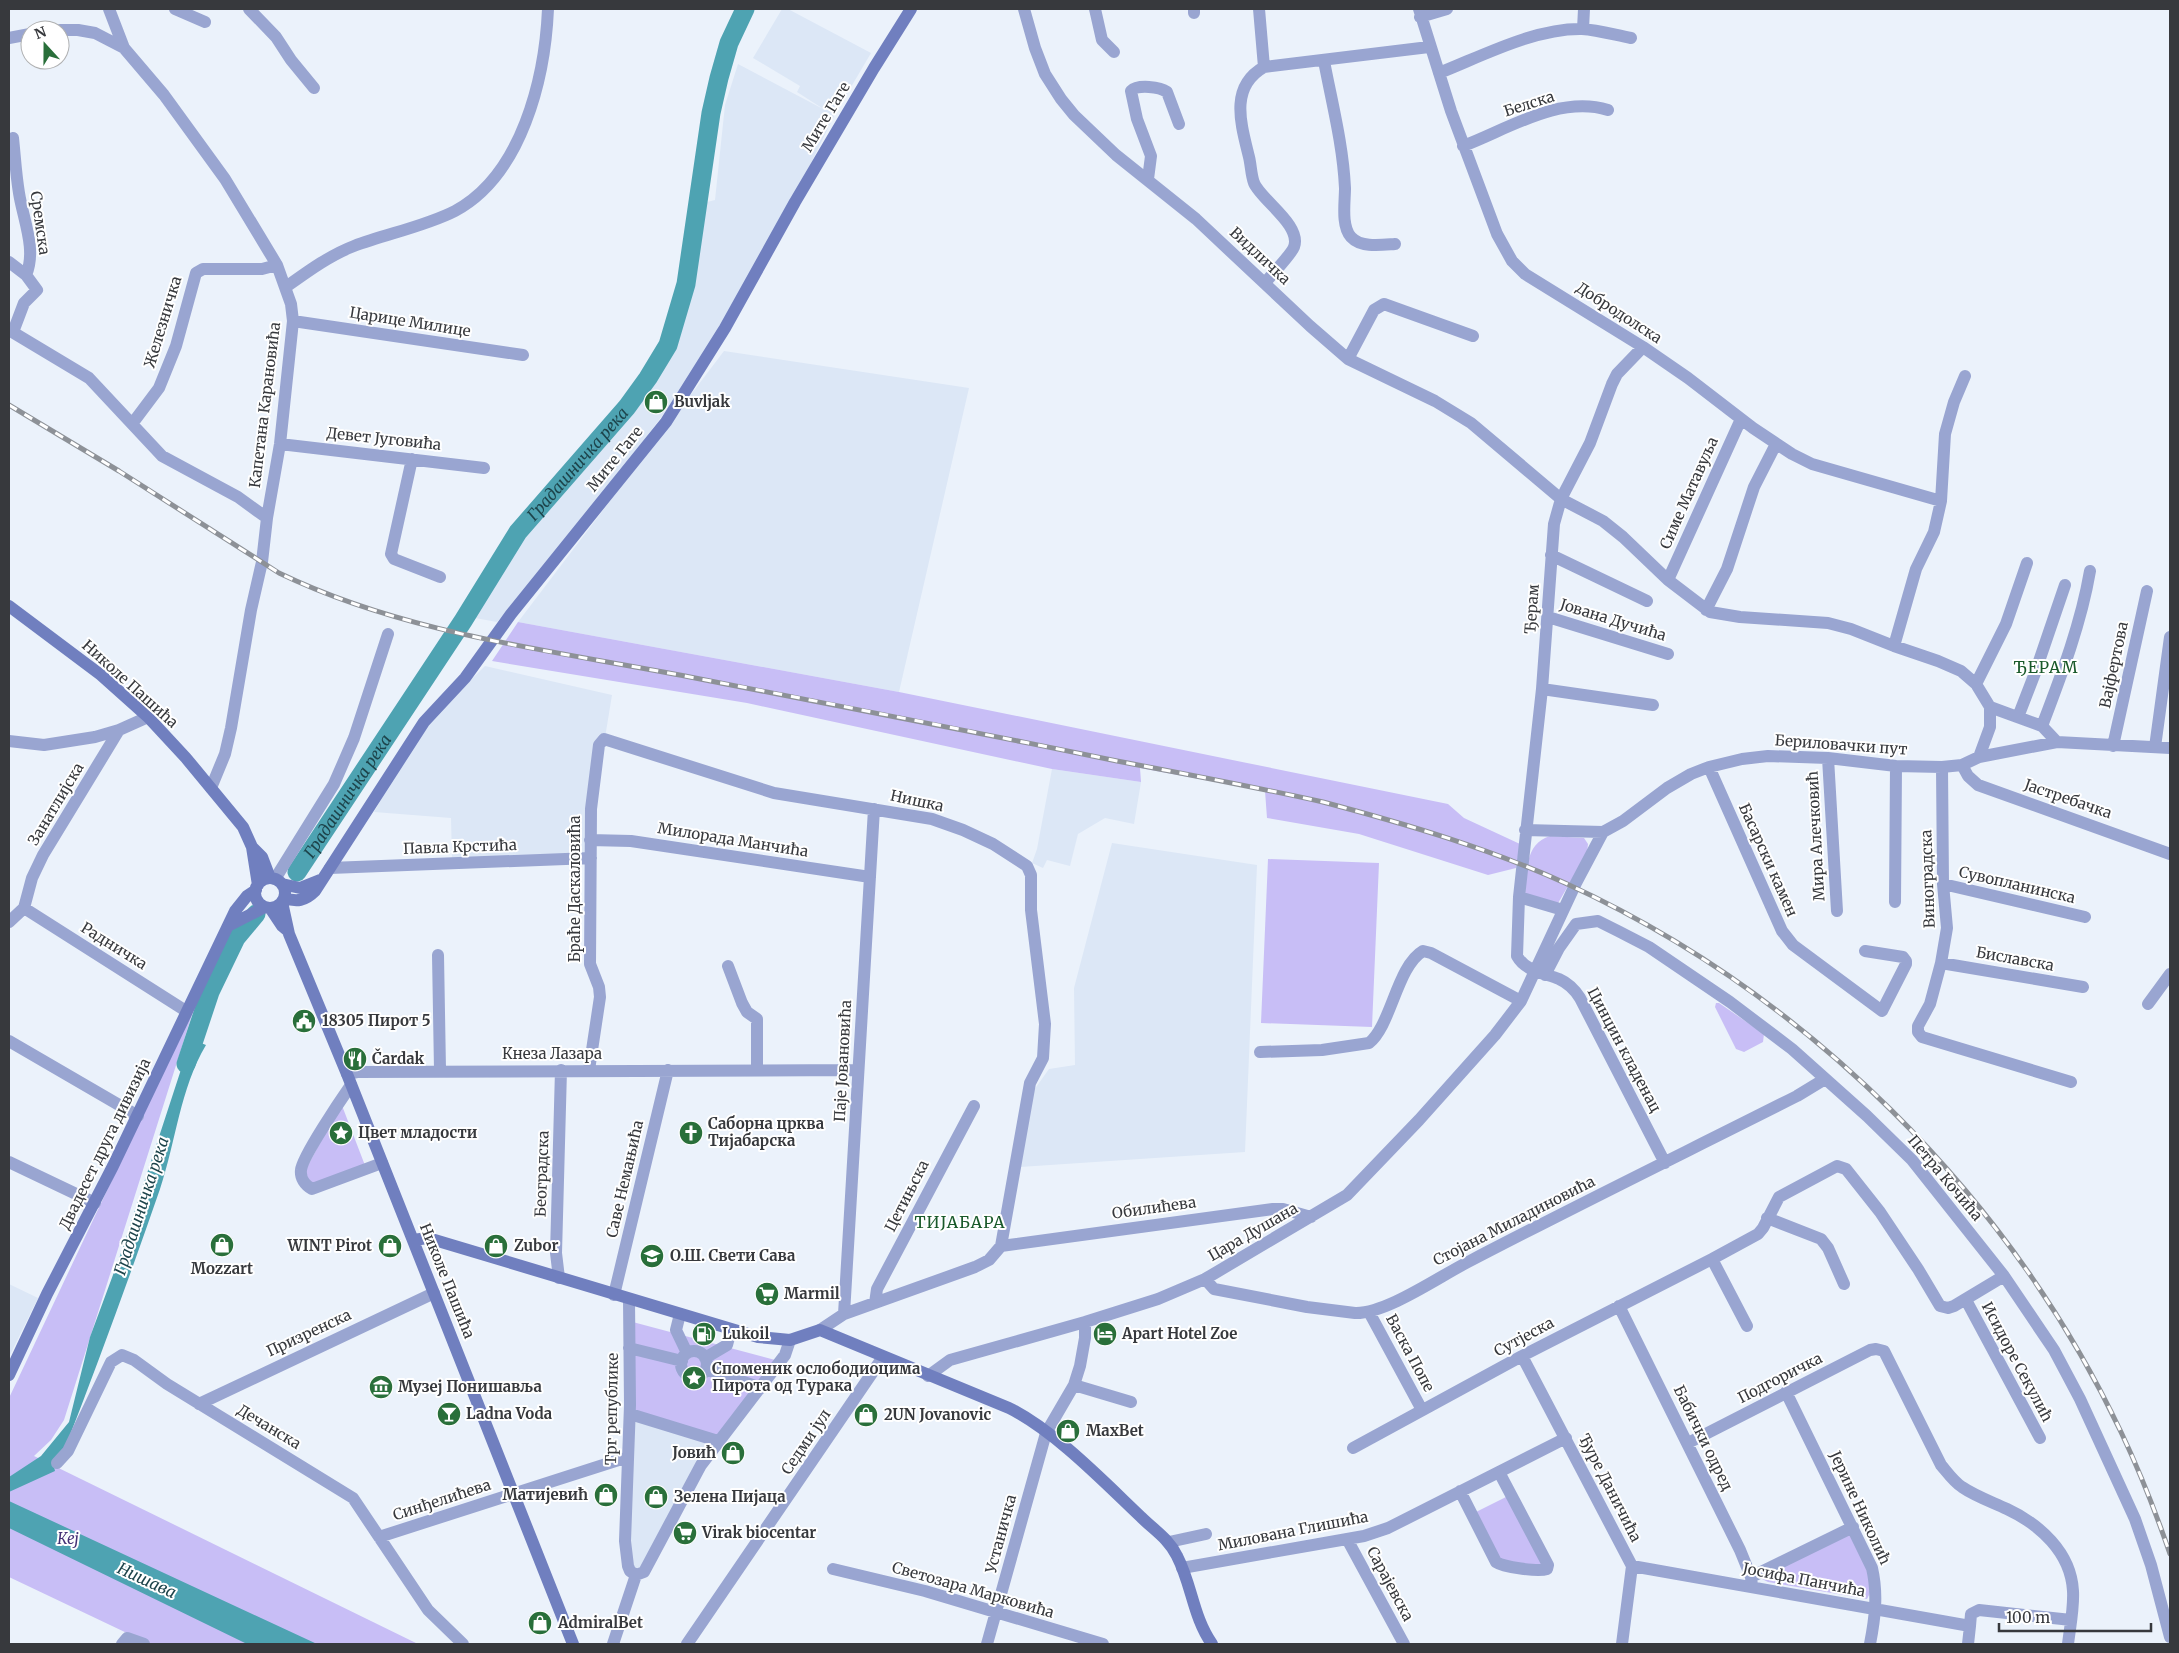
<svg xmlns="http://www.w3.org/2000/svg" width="2179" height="1653" viewBox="0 0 2179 1653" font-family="Merriweather,serif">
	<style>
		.built { fill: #dce7f6 }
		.green { fill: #c8bef6 }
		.water { fill: #4ea3b2 }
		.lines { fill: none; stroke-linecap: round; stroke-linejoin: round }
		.river { stroke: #4ea3b2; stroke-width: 19 }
		.street { stroke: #99a5d1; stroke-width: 12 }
		.secondary { stroke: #707fbf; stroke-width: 12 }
		.rail-casing { stroke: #8d9197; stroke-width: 5 }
		.rail { stroke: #fff; stroke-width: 3; stroke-dasharray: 9; stroke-linecap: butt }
		.labels { text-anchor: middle; stroke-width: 4; stroke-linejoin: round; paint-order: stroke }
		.street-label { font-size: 15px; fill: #37393d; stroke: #fff }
		.poi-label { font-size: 15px; font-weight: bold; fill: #37393d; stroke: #fff; text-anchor: start }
		.park-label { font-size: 15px; font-style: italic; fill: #443075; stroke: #fff }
		.water-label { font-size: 16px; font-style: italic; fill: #1d444b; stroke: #fff }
		.neighbourhood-label { font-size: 16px; letter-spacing: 1px; fill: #19592a; stroke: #fff }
	</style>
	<rect width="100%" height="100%" fill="#ebf2fb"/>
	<path class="built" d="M782,9H788L871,53L834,116L776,235L705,359L570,538L497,622L475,618L516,547L541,514L618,430L661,373L681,327L696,260L703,203L715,200L725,105L738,64L825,110L797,92L800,86L753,58Z
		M724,351L969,388L899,692L518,622Z
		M485,666L612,695L586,854L452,859L451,818L374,812L421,729Z
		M1052,769L1141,782L1134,824L1105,818L1078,834L1070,866L1047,860L1043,868L1032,863L1037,849Z
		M1112,843L1257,865L1245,1152L1020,1167L1034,1090L1049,1069L1075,1065L1074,988Z
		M9,1284L38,1298L9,1357Z
		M628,1409L717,1439L637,1573L629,1562Z"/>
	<path class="green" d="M518,622L899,692L1448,804L1464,818L1520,844L1516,868L1488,875L1359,834L1267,818L1265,791L1140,768L1141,782L1052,769L747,703L492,661Z
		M1550,836L1584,838L1588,844L1587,853L1557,905L1525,896C1527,873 1524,844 1550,836Z
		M1268,859L1379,863L1372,1027L1261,1023Z
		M196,1002L64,1420L51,1440L34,1456L418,1644H150L9,1577V1398Z
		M1716,1003H1719L1764,1034L1763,1042L1744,1052L1736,1049L1715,1007Z
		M341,1103L366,1168L313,1187L303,1175Z
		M629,1321L779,1361L717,1439L628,1409Z
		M1512,1494L1550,1573L1499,1561L1474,1513Z
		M1848,1532C1858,1550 1880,1578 1867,1599L1768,1582L1762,1579L1766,1575Z"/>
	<path class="water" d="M191,1039L206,1045C180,1089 176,1141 160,1189C130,1276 98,1363 65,1448L53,1463L55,1471L9,1492V1477L41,1456L69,1422L90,1337L120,1256Z
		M9,1501L317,1644H247L9,1528Z"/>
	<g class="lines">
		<g class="river">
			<path id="s1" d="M297,872L463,621L518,532L627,407L648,378L668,345L686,284L711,113L719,78L729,43L745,9"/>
			<path d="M186,1064L210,992L236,938L256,914"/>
		</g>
		<path class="street" d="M109,9L124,48
			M175,9L205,22
			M249,9L276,37L291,60L314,88
			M1024,9L1035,48L1045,74L1061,99L1074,115L1116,155L1196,219L1310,326L1348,359L1435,401L1471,423L1561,499L1603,521L1623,537L1668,580L1710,612L1740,617L1828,623L1851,629L1894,646L1938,661L1961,671L1976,684L1990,707V727L1979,757
			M1095,9L1102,40L1114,52
			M1259,9L1264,67C1229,87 1241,124 1249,157C1251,165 1251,175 1254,183C1261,200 1302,225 1294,247C1291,255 1271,275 1265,283
			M1419,9L1451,111L1497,234L1512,261L1525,274L1643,347L1688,378L1753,428L1792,454L1812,464L1941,501
			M1194,13V9
			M1420,17L1447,9
			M1583,29L1584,9
			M60,30H78L95,33L124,48L164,95L225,179L277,265L291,304L293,321L280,444L267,518L262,562L251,610L231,728L225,754L211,788
			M9,38L30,34
			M1324,61C1332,103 1343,145 1345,188C1345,202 1341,226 1351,237C1361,248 1381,245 1395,244
			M1264,67L1429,47
			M1439,73C1482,56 1535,28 1582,29C1598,30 1615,35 1631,38
			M13,138C15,157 16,175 19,193C23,219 37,250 26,275
			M1463,146C1508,129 1559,95 1608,110
			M1148,179L1151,156L1137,119L1131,91C1138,84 1160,87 1167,92L1179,124
			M9,262L26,275L37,290L24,303L13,332
			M286,287C307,272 330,255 354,246C386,234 426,226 455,211C522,175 545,78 548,9
			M293,321L523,355
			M9,330L89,378L162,456L238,497L267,518
			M1348,359L1374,310L1384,304L1473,336
			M132,424L159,388L176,346L196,273L203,269H262L277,265
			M280,444L484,468
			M412,459L391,554L394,559L440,577
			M1551,555L1647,601
			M1668,580L1741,419
			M1706,610L1727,569L1754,487L1776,444
			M1548,617L1668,654
			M1894,646L1916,569L1934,532L1941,501L1945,434L1954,402L1965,376
			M1976,684L2006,624L2027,563
			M1542,689L1653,705
			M1990,707L2042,726L2057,742
			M2018,717L2035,673L2065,585
			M2042,726C2061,676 2081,624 2090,571
			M9,741L44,745L95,737L119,730
			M2113,746L2147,591
			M2155,747L2170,637
			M1828,758L1837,911
			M1962,765L1968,776L1978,785L2170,854
			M1709,767L1782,931L1793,945L1882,1011L1906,964V961L1903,957L1865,951
			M1942,767L1943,884L1947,928L1941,963L1930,1004L1918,1026V1032L1922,1037L2071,1082
			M1525,830L1603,832L1623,821L1667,788L1691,774L1709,767L1742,759L1768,756L1828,758L1896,766L1942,767L1962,765L1979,757L2057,742L2170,748
			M590,840L631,841L870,877
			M330,868L591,858
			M275,879L334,784L354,738L388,634
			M1943,884L2085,917
			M1519,897L1542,689L1554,524L1561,499L1590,443L1612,384L1617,374L1643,347
			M1895,902L1896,766
			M24,908L186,1011
			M1563,910L1519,897L1517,956C1525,971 1544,973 1559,979C1568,983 1575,990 1580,998L1665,1163
			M9,922L24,908L32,878L43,855L119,730L148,717
			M438,955L440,1070
			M1941,963L2083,987
			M728,966L742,1003L747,1012L757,1019V1070
			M1545,975L1559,948L1576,924L1598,921L1618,931L1649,947L1730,1002L1792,1049L1867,1116L1912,1160L2004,1276L2054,1350L2080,1399L2135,1519L2151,1565L2170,1637
			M2148,1004L2170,974
			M9,1041L138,1116
			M1260,1052L1322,1050L1369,1043C1391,1026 1397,966 1423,951L1431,953L1521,1001
			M589,1070L600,997L599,987L590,964L591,809L599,745L604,739L774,793L932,819L963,830L993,844L1027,866L1031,875V910L1045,1024L1043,1058L1030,1083L1001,1246
			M347,1074L357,1072L858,1070
			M351,1085C342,1098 302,1157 301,1170C300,1178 305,1185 312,1189L382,1163
			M9,1162L95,1203
			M1767,1218L1821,1239L1828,1248L1844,1284
			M1712,1259L1747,1326
			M559,1278L556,1253L561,1070
			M1205,1279L1214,1289L1307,1307L1355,1313C1386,1314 1440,1276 1468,1262C1577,1205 1688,1151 1797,1096L1825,1079
			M614,1295L668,1070
			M629,1300L630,1405L625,1541L628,1566L630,1571L636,1575L644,1572L701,1465L785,1355L790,1340
			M1966,1300L2040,1438
			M875,1303L877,1289L974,1106
			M1619,1306L1740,1550L1751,1577L1752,1586
			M1369,1312L1422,1410
			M680,1314L676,1330L687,1353
			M844,1314L874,809
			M820,1330L844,1314L975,1267L989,1260L1001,1246L1273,1209H1283L1311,1217
			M629,1348L682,1361
			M681 1364a13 13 0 1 1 26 0a13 13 0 1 1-26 0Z
			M1522,1356L1632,1566L1622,1644
			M705,1358L727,1345L731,1330
			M706,1369L761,1388
			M928,1376L950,1360L1085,1322L1158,1299L1205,1279L1347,1195L1419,1120L1495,1035L1521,1001L1576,883L1603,832
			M1074,1385L1131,1402
			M1786,1392L1872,1568C1878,1594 1875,1618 1870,1644
			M199,1404L434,1293
			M630,1414L718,1441
			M1688,1443L1870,1350L1876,1349L1884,1351L1941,1465C1947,1472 1954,1482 1962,1487C1975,1496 1992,1502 2007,1509C2039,1524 2071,1552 2073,1591C2074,1608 2070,1627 2068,1644
			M1353,1448L1522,1356L1712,1259L1758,1234L1763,1228L1779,1197L1837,1166L1846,1169L1880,1212L1918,1269L1940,1306L1948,1308L1954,1306L2004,1276
			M57,1463L68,1451L111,1362L122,1355L134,1360L167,1384L353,1498L428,1610L463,1644
			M1460,1491L1496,1562C1503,1567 1538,1572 1547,1569L1548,1565L1499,1472
			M379,1537L628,1457
			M1347,1539L1404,1644
			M1169,1542L1206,1534
			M1632,1566L1970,1626L1971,1614L1979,1610L2071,1620
			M1182,1568L1364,1536L1388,1528L1566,1438
			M833,1569L925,1591L1103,1644
			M1751,1577L1853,1527
			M122,1644L127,1638L144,1644
			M613,1644L636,1575
			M687,1644L883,1357
			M987,1644L1046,1433L1074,1385L1080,1366L1085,1338V1322
			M1968,1644L1970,1626"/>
		<path class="secondary" d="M9,606L101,675L148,717L186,758L243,827L252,847L258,885
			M253,848L262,857L270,878
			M255 893a15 15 0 1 1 30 0a15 15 0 1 1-30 0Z
			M282,884L300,888L320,880
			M284,898C297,902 305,901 315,891L424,722L465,678L511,614L666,422L725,328L795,202L874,68L911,9
			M282,902L289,934L347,1074L573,1644
			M270,908L282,926L288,931
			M228,926L265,907
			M413,1240L428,1238L758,1337L790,1340L820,1330L1009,1408C1055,1431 1103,1481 1141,1517C1154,1530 1169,1539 1177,1556C1192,1585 1193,1617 1212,1644
			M9,1375L47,1294L113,1166L235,911L247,896L256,890"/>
		<g class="rail-casing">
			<path id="rail" d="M9,405L119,471L279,573C408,635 551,650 690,677C833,704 975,732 1117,761C1186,774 1255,787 1323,802C1406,824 1488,848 1565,883C1805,993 2009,1195 2121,1432C2140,1472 2156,1513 2170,1554"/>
		</g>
		<use href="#rail" class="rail"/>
	</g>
	<defs>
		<g id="shop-disc" transform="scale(1.25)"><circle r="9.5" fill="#296f3a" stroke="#fff"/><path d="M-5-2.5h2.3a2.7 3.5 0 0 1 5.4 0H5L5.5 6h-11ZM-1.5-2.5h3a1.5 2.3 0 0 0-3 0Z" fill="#fff"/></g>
		<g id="civic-disc" transform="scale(1.25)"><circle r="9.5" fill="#296f3a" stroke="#fff"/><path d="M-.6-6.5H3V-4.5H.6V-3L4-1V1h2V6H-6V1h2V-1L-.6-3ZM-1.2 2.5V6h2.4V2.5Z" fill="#fff"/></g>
		<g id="restaurant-disc" transform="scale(1.25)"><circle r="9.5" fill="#296f3a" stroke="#fff"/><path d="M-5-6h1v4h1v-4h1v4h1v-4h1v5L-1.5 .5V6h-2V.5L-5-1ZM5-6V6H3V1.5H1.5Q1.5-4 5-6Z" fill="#fff"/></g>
		<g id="sight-disc" transform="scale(1.25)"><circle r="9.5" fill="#296f3a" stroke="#fff"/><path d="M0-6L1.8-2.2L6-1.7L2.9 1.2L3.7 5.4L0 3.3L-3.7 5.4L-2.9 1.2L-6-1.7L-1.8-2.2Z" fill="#fff"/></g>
		<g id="church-disc" transform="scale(1.25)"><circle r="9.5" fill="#296f3a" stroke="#fff"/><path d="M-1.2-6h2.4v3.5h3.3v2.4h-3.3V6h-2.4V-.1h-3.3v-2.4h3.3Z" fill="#fff"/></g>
		<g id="school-disc" transform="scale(1.25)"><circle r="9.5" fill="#296f3a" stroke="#fff"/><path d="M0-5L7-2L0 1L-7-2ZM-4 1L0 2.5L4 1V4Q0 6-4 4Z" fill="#fff"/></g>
		<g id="supermarket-disc" transform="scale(1.25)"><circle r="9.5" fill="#296f3a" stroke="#fff"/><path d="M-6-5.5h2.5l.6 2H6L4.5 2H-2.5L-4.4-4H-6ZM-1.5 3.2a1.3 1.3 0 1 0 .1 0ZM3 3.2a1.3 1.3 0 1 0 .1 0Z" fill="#fff"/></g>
		<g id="fuel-disc" transform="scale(1.25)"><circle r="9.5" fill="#296f3a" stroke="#fff"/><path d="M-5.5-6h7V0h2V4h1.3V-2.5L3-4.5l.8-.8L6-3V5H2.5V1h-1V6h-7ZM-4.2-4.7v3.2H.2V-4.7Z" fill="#fff"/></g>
		<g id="hotel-disc" transform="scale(1.25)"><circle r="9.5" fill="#296f3a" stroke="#fff"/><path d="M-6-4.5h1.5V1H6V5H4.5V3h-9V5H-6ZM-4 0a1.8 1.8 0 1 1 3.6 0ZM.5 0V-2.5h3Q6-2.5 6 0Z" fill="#fff"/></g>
		<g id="museum-disc" transform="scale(1.25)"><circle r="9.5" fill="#296f3a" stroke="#fff"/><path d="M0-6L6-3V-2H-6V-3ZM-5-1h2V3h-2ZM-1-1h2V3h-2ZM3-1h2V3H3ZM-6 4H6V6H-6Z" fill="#fff"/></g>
		<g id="bar-disc" transform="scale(1.25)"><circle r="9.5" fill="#296f3a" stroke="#fff"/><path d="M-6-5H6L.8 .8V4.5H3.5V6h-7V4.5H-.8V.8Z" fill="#fff"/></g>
	</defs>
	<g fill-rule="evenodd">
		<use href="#shop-disc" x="656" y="402"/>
		<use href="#civic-disc" x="304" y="1021"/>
		<use href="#restaurant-disc" x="355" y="1059"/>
		<use href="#sight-disc" x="341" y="1133"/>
		<use href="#church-disc" x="691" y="1133"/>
		<use href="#shop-disc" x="222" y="1245"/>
		<use href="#shop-disc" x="390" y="1246"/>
		<use href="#shop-disc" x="496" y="1246"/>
		<use href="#school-disc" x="652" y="1256"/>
		<use href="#supermarket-disc" x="767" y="1294"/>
		<use href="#fuel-disc" x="704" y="1334"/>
		<use href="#hotel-disc" x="1105" y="1334"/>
		<use href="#sight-disc" x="694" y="1378"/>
		<use href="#museum-disc" x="381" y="1387"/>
		<use href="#bar-disc" x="449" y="1414"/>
		<use href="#shop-disc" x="866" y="1415"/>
		<use href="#shop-disc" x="1068" y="1431"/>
		<use href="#shop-disc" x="733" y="1453"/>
		<use href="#shop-disc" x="606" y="1495"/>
		<use href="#shop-disc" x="656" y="1497"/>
		<use href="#supermarket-disc" x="685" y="1533"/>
		<use href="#shop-disc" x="540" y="1623"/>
	</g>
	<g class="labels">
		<g class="street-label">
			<text transform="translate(1529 104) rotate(-18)" y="5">Белска</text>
			<text transform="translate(826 117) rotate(-59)" y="5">Мите Гаге</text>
			<text transform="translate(40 223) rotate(82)" y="5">Сремска</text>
			<text transform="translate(1260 256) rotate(43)" y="5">Видличка</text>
			<text transform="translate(1619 313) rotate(33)" y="5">Добродолска</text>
			<text transform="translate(163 322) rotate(-73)" y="5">Железничка</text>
			<text transform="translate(410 322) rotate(9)" y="5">Царице Милице</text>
			<text transform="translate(265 405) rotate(-83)" y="5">Капетана Карановића</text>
			<text transform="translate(384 439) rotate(6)" y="5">Девет Југовића</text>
			<text transform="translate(615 459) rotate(-51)" y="5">Мите Гаге</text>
			<text transform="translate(1689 493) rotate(-66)" y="5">Симе Матавуља</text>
			<text transform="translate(1532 609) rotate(-86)" y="5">Ђерам</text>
			<text transform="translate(1613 620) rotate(17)" y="5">Јована Дучића</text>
			<text transform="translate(2114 665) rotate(-78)" y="5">Вајфертова</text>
			<text transform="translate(130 684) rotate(42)" y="5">Николе Пашића</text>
			<text transform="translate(1841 745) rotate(4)" y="5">Бериловачки пут</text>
			<text transform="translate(2068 799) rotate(19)" y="5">Јастребачка</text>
			<text transform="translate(917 801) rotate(12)" y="5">Нишка</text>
			<text transform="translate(56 804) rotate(-59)" y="5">Занатлијска</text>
			<text transform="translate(1816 836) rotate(-93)" y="5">Мира Алечковић</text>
			<text transform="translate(733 840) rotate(9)" y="5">Милорада Манчића</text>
			<text transform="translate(460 847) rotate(-2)" y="5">Павла Крстића</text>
			<text transform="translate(1768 860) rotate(66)" y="5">Басарски камен</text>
			<text transform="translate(1928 879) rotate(-92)" y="5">Виноградска</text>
			<text transform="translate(2017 885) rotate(13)" y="5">Сувопланинска</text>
			<text transform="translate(575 889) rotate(-90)" y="5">Браће Даскаловића</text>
			<text transform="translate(114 946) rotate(32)" y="5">Радничка</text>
			<text transform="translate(2015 959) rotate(10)" y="5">Биславска</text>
			<text transform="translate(1624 1050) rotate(62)" y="5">Цинцин кладенац</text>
			<text x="552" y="1059">Кнеза Лазара</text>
			<text transform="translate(843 1061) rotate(-87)" y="5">Паје Јовановића</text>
			<text transform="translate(105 1144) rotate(-64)" y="5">Двадесет друга дивизија</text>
			<text transform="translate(542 1174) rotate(-88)" y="5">Београдска</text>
			<text transform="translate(1945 1178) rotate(50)" y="5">Петра Кочића</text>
			<text transform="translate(625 1179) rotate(-77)" y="5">Саве Немањића</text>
			<text transform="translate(907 1196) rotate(-63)" y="5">Цетињска</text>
			<text transform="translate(1154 1208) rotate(-8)" y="5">Обилићева</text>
			<text transform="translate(1514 1221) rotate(-27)" y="5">Стојана Миладиновића</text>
			<text transform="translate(1253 1232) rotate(-30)" y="5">Цара Душана</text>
			<text transform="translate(447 1281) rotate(68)" y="5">Николе Пашића</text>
			<text transform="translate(309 1333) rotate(-25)" y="5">Призренска</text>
			<text transform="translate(1524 1337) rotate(-28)" y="5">Сутјеска</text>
			<text transform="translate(1410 1353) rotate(62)" y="5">Васка Попе</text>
			<text transform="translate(2017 1362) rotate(62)" y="5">Исидоре Секулић</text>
			<text transform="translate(1780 1378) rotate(-27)" y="5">Подгоричка</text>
			<text transform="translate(612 1409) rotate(-89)" y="5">Трг републике</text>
			<text transform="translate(269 1427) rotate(31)" y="5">Дечанска</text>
			<text transform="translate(1703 1438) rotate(64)" y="5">Бабички одред</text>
			<text transform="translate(806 1442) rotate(-56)" y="5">Седми јул</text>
			<text transform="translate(1610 1488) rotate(63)" y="5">Ђуре Даничића</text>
			<text transform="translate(442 1500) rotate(-18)" y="5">Синђелићева</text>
			<text transform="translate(1860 1508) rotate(65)" y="5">Јерине Николић</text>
			<text transform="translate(1293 1531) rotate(-11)" y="5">Милована Глишића</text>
			<text transform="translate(1001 1534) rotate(-75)" y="5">Устаничка</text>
			<text transform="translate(1804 1580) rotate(11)" y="5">Јосифа Панчића</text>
			<text transform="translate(1390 1584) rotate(62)" y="5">Сарајевска</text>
			<text transform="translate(973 1590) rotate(16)" y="5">Светозара Марковића</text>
		</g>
		<g class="poi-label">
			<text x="674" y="407">Buvljak</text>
			<text x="322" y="1026">18305 Пирот 5</text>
			<text x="372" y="1064">Čardak</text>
			<text x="708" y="1129">Саборна црква<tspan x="708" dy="17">Тијабарска</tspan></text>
			<text x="358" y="1138">Цвет младости</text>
			<text x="372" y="1251" text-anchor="end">WINT Pirot</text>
			<text x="514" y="1251">Zubor</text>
			<text x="670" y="1261">О.Ш. Свети Сава</text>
			<text x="222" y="1274" text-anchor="middle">Mozzart</text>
			<text x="784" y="1299">Marmil</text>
			<text x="722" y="1339">Lukoil</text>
			<text x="1122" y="1339">Apart Hotel Zoe</text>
			<text x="712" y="1374">Споменик ослободиоцима<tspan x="712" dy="17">Пирота од Турака</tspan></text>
			<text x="398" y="1392">Музеј Понишавља</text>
			<text x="466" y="1419">Ladna Voda</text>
			<text x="884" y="1420">2UN Jovanovic</text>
			<text x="1086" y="1436">MaxBet</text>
			<text x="716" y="1458" text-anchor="end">Јовић</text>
			<text x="588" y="1500" text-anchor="end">Матијевић</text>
			<text x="674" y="1502">Зелена Пијаца</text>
			<text x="702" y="1538">Virak biocentar</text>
			<text x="558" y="1628">AdmiralBet</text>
		</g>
		<g class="park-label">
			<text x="68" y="1544">Кеј</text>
		</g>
		<g class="water-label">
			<text dy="6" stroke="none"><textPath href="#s1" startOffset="496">Градашничка река</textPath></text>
			<text dy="6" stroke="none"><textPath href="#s1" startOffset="91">Градашничка река</textPath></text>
			<text transform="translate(141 1206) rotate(-72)" y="6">Градашничка река</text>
			<text transform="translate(147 1580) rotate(25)" y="6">Нишава</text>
		</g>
		<g class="neighbourhood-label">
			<text x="2046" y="673">ЂЕРАМ</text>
			<text x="960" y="1228">ТИЈАБАРА</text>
		</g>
	</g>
	<rect width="2179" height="1653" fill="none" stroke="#37393d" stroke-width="20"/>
	<g transform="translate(45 45) rotate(339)"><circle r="24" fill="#ffffff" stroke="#afb0b1"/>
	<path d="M0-4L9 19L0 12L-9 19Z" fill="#296f3a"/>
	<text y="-8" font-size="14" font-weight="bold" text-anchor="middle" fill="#37393d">N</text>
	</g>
	<path d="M1999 1623v8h152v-8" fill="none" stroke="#37393d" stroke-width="2.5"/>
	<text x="2006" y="1623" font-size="15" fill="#37393d" stroke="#ffffff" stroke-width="4" paint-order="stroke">100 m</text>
</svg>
